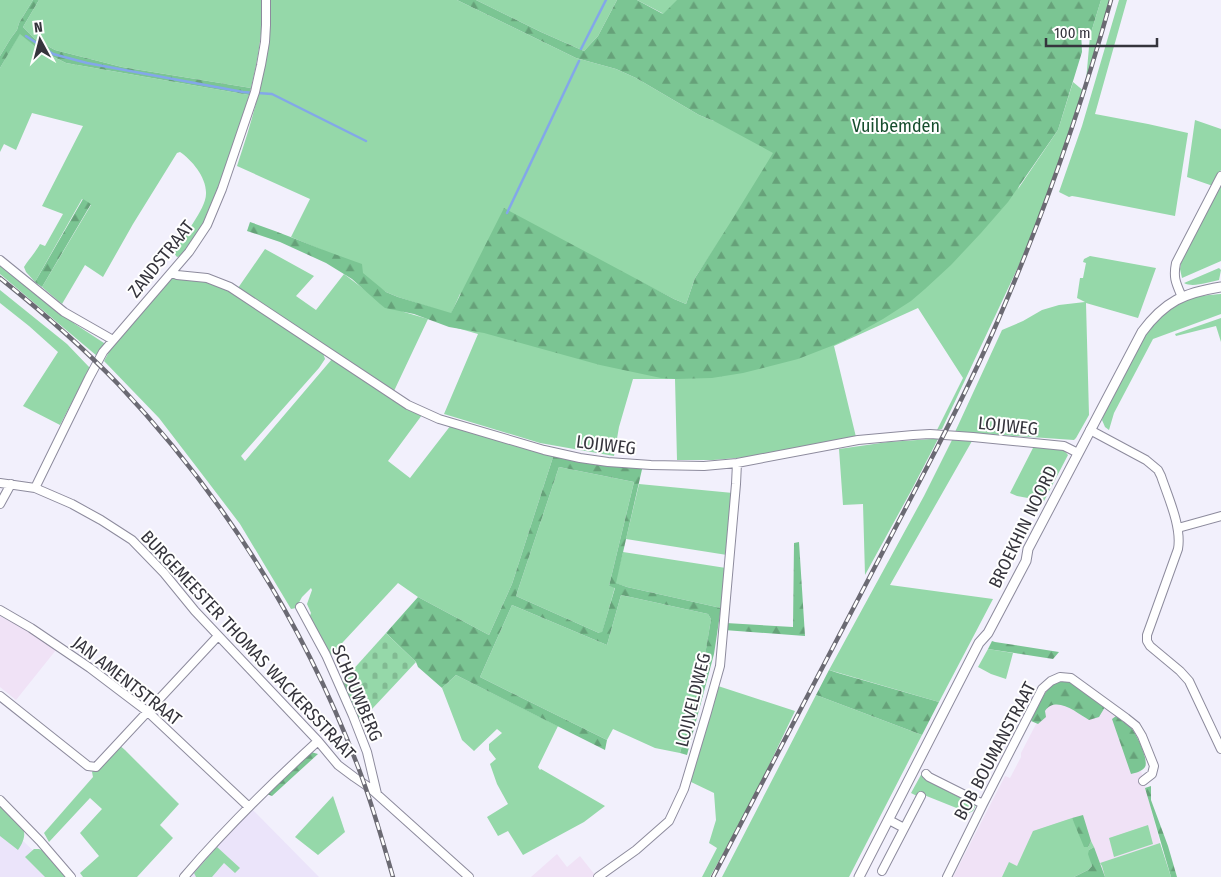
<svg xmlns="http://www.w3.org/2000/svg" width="1221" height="877" viewBox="0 0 1221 877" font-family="'Fira Sans Condensed',sans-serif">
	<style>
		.industrial { fill: #ebe4fa }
		.education { fill: #f0e2f6 }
		.green { fill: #95d8a9 }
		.forest { fill: url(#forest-firs); fill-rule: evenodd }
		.cemetery { fill: url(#cemetery-stones) }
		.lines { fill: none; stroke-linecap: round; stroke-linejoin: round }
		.stream { stroke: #83a7e9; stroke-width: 2.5 }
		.minor-casing { stroke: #8d8b9d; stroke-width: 10 }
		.tertiary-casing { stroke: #8d8b9d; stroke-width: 11 }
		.minor { stroke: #fff; stroke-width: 8 }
		.tertiary { stroke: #fff; stroke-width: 9 }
		.rail-casing { stroke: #6b6a73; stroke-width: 4.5 }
		.rail { stroke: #fff; stroke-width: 2.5; stroke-dasharray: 8; stroke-linecap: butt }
		.labels { text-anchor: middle; stroke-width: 4; stroke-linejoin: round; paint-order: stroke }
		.park-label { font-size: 18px; fill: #174e2e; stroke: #fff }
		.street-label { font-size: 18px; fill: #35343c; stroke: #fff }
	</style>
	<defs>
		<pattern id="forest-firs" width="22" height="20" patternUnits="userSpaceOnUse" patternTransform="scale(1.25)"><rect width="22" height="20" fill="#7bc593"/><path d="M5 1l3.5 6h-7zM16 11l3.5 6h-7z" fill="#66a179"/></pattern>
		<pattern id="cemetery-stones" width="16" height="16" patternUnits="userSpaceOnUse" patternTransform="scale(1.25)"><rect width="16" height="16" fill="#95d8a9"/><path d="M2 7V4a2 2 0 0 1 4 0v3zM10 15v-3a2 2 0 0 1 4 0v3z" fill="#81ba92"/></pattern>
	</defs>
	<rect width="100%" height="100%" fill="#f2f0fc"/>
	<path class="industrial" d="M247,804L319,877H181Z
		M0,819L61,877H0Z"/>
	<path class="education" d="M0,616L26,630L56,650L16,700L0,687Z
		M1049,691L1102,708L1107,710L1130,729L1160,843L1171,877H953L1005,776L1010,778L1021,757V753L1036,724L1035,718Z
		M557,854L567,867L580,856L595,875L592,877H531Z"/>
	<path class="green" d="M0,0H33L19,23L17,30L11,38L0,56Z
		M39,0H263C263,30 258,59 251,88L122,67L55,50L35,39L23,27Z
		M270,0H457L576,58L616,69L636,78L699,115L714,121L662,13L637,0H1082L1018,189L1058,130L1073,82L1085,92L1090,36L1101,0H1112L1100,42L1085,93L1057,171L1028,246L942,429L937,430L963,378L918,308L834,346L856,437L748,457L713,460H677L675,379H633L619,427L614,456L540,443L444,414L478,334L450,326L690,308L718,243L695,278L686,304L674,299L608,265L460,294L451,314L398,297L386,292L322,250L291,237L310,199L237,166C255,112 271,57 270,0Z
		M476,0H617L598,36L584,51L541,32Z
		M1119,0H1127L1095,114L1148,124L1188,133L1175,216L1078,197L1072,196L1069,197L1059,192L1082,126Z
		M20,33L38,49L66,63L249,95L236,139L210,212L191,243L181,256L177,257L173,252C182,238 206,209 206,194C207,178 192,160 180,152L177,153L133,224L103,277L85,265L62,304L42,287L91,205L82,199L35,282L26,272L24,267C29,259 35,253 40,244L45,246L63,214L42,206L83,126L32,113L16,150L4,144L0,152V68Z
		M1195,120L1221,129V170L1213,186L1187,177Z
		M1219,186H1221V261L1182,278L1180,269L1181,263Z
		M265,249L314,276L296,296L316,310L344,274L365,290L404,312L428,319L394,391L238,288Z
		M1090,256L1156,268L1138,318L1086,303L1089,415L1076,438L1074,440L955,432L1002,330L1023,321L1042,310L1059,305L1085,302L1077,298L1080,278H1083L1086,263L1083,262L1084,259Z
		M0,263L75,324L107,345L97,356L0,274Z
		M1219,268L1221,270L1219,280C1208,282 1193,288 1184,283Z
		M177,278L208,282L228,289L323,353L325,359L319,368L241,456L245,461L332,359L396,402L422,415L388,461L410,478L451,425L554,454L512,584L489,635L418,597L398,583L330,656L309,618L311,613L307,604L312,590L311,588L302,597L296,608L291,609L240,524L205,478L159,418L104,361L114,343L170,279Z
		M0,290L67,344L90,368L60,425L23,406L58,352L29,326L0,303Z
		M1221,294V314L1153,339L1114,413L1109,430L1105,427L1102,420L1104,414C1125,372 1143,317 1190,299C1199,295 1211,295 1221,294Z
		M1221,318V342L1216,326L1176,336L1175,334Z
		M932,439H938L911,491L865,575L863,504L843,505L839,449L888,442Z
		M952,440L972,441L890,585L993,599L939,702L829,670L924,496Z
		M1034,446L1062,448L1068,455L1044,501L1017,496L1010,493Z
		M559,467L634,482L609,586L615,587L602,633H599L516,596Z
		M639,484L733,493L727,555L626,539Z
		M623,552L726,568L721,608L627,587L615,583Z
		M621,595L708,614L711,619L703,668L680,753L655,748L613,729L607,740L480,677L512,605L607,645Z
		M988,649L1013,653L1006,679L991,674L978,667Z
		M456,675L558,726L538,767L540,770L541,769L605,806L584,822L523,855L508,831L498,836L487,817L508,804L497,784L490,764L496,759L489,750V744L502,733L497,729L474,751L462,740L442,688Z
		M718,686L795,711L752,801L710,877H702L717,848L709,843L716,820L714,793L689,781L697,761Z
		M816,695L922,735L849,877H722Z
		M118,744L125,750L179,804L160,825L173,838L137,877H83L80,873L99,856L80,833L102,809L90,798L49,842L44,833L93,777L92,772Z
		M922,773L925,775L923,778L968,802L977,803L973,811L969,813L919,793L917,796L911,793Z
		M333,796L345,832L318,855L295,837Z
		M0,803C16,819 34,827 18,850L0,836Z
		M1072,818L1088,847L1091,841L1094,847L1089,850L1092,866L1088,870L1074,877H1002L1009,862L1017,866L1033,831Z
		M1148,825L1153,844L1114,857L1109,838Z
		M1160,843L1171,877H1105L1102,866L1100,863Z
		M217,847L240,868L235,873L224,863L212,877H196L194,873Z
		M34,849H39L44,851L66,877H45L25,857Z"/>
	<path class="forest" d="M33,0H39L23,27L35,39L55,50L122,67L251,88L249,95L66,63L38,49L20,34L0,68V56L11,38L17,30L19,23Z
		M457,0H476L541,32L584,51L598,36L617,0H637L663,14L677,0H1101L1090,36L1081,31L1082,52L1058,130L1008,202L981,233L951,265L925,289L911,301L883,319L849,338L834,345L798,359L743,373L712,378L676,379L661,378L600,365L484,333L449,327L414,314L385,308L380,304L352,279L326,263L280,242L247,231L250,222C288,235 324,251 362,264L363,273L386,292L398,297L451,313L504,208L674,299L686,304L695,278L730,223L773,153L714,121L699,115L636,78L616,69L576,58Z
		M83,199L91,204L42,287L35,282Z
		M554,454L643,465L616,583L627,587L721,608L714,654L687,755L680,753L703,667L711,619L708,614L621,595L607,645L512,605L480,677L607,740L605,750L456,675L442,688L418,667L416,662L386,633L418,597L489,635L512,584ZM559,467L634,482L609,586L615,588L602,632L599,633L516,596Z
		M799,542L805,636L724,630L726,623L793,627L794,543Z
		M992,641L995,642L1059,652L1053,659L988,649Z
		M829,670L838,673L939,702L922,735L816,695Z
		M1065,680C1080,683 1093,698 1105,707L1099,717L1089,720C1077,713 1056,695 1045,711L1046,717L1038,724L1031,721C1036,710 1044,691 1053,684C1056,681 1060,681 1065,680Z
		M1116,716C1121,720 1127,724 1132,729C1137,735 1149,760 1145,767C1142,771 1136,773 1131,774L1112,719Z
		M311,752L318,754L272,796L267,794Z
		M1151,786V800L1168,846L1177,877H1171L1145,788Z
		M1083,815L1091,841L1088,847H1084L1072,818Z
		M1094,847L1105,877H1074L1088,870L1092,866L1088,854L1089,850Z"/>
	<path class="cemetery" d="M386,633L416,662L358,724L341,683Z"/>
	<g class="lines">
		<path class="stream" d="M26,36L53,54L87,63L243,92L272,94L366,141
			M581,49L606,0
			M507,213L579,61"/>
		<g class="minor-casing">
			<path id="minor" d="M0,260L64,312L113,340
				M172,272L177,275L207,278L230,287L408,405L439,419L544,450L580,458L608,462L651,465L704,466L737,463L858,440L913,435L930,434L973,437L1064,446L1078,453
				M1182,297C1176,283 1173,278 1176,263L1221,176
				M1090,430L1146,460L1158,470L1161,476C1168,497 1182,527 1178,549L1147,635V641L1150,646L1180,671L1189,681L1221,749
				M0,483L35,488L72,504L101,520L132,540L164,573L195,611L318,741L338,765L354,777L370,788L469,877
				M35,488L89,378L103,352L189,252L207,225L222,189L255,92L261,65L265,42L266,25V0
				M0,504L11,484
				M1178,528L1221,516
				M300,607L326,655L353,716L367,752L377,794
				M0,610L31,628L90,668L148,712L249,807
				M0,696L88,766L96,767L218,636
				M926,774L929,777L983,804
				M0,800L40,841L71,877
				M889,820L904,828
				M882,871L921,796
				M184,877C225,829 271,784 318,741
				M598,877L636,850L669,821L684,789L707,712L720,666L736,484L737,463
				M947,877L983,804L1042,689L1051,681L1060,677L1071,678L1126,718L1136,726L1142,736L1154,766L1152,774L1143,781"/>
		</g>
		<g class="tertiary-casing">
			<path id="tertiary" d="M859,877L979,643L988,633L1026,561L1028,549L1142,332C1165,301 1184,293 1221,287"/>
		</g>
		<use href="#minor" class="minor"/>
		<use href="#tertiary" class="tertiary"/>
		<g class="rail-casing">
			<path id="rail" d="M0,278C41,311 81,345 118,384C224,496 306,628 360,772C373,807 383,842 393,877
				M713,877L925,471C951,421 977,370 999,318C1044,214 1081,108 1111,0"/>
		</g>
		<use href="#rail" class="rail"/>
	</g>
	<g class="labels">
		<g class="park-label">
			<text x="896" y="132">Vuilbemden</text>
		</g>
		<g class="street-label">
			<text transform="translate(161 259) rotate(-51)" y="6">ZANDSTRAAT</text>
			<text transform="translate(1008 426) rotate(6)" y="6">LOIJWEG</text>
			<text transform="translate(606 445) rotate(7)" y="6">LOIJWEG</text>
			<text transform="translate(1023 527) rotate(-64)" y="6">BROEKHIN NOORD</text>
			<text transform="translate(248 645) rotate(47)" y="6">BURGEMEESTER THOMAS WACKERSSTRAAT</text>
			<text transform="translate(127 681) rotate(38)" y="6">JAN AMENTSTRAAT</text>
			<text transform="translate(357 693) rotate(67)" y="6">SCHOUWBERG</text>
			<text transform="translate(693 700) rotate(-76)" y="6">LOIJVELDWEG</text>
			<text transform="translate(995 751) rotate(-62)" y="6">BOB BOUMANSTRAAT</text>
		</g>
	</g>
	<g transform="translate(40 40) rotate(353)" stroke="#ffffff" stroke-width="4" paint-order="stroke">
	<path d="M0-4L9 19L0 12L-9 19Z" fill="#35343c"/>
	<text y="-8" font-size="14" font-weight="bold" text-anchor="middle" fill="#35343c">N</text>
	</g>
	<path d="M1046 38v8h111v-8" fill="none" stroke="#35343c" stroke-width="2.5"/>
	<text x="1054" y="38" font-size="15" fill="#35343c" stroke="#ffffff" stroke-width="4" paint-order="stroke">100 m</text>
</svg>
